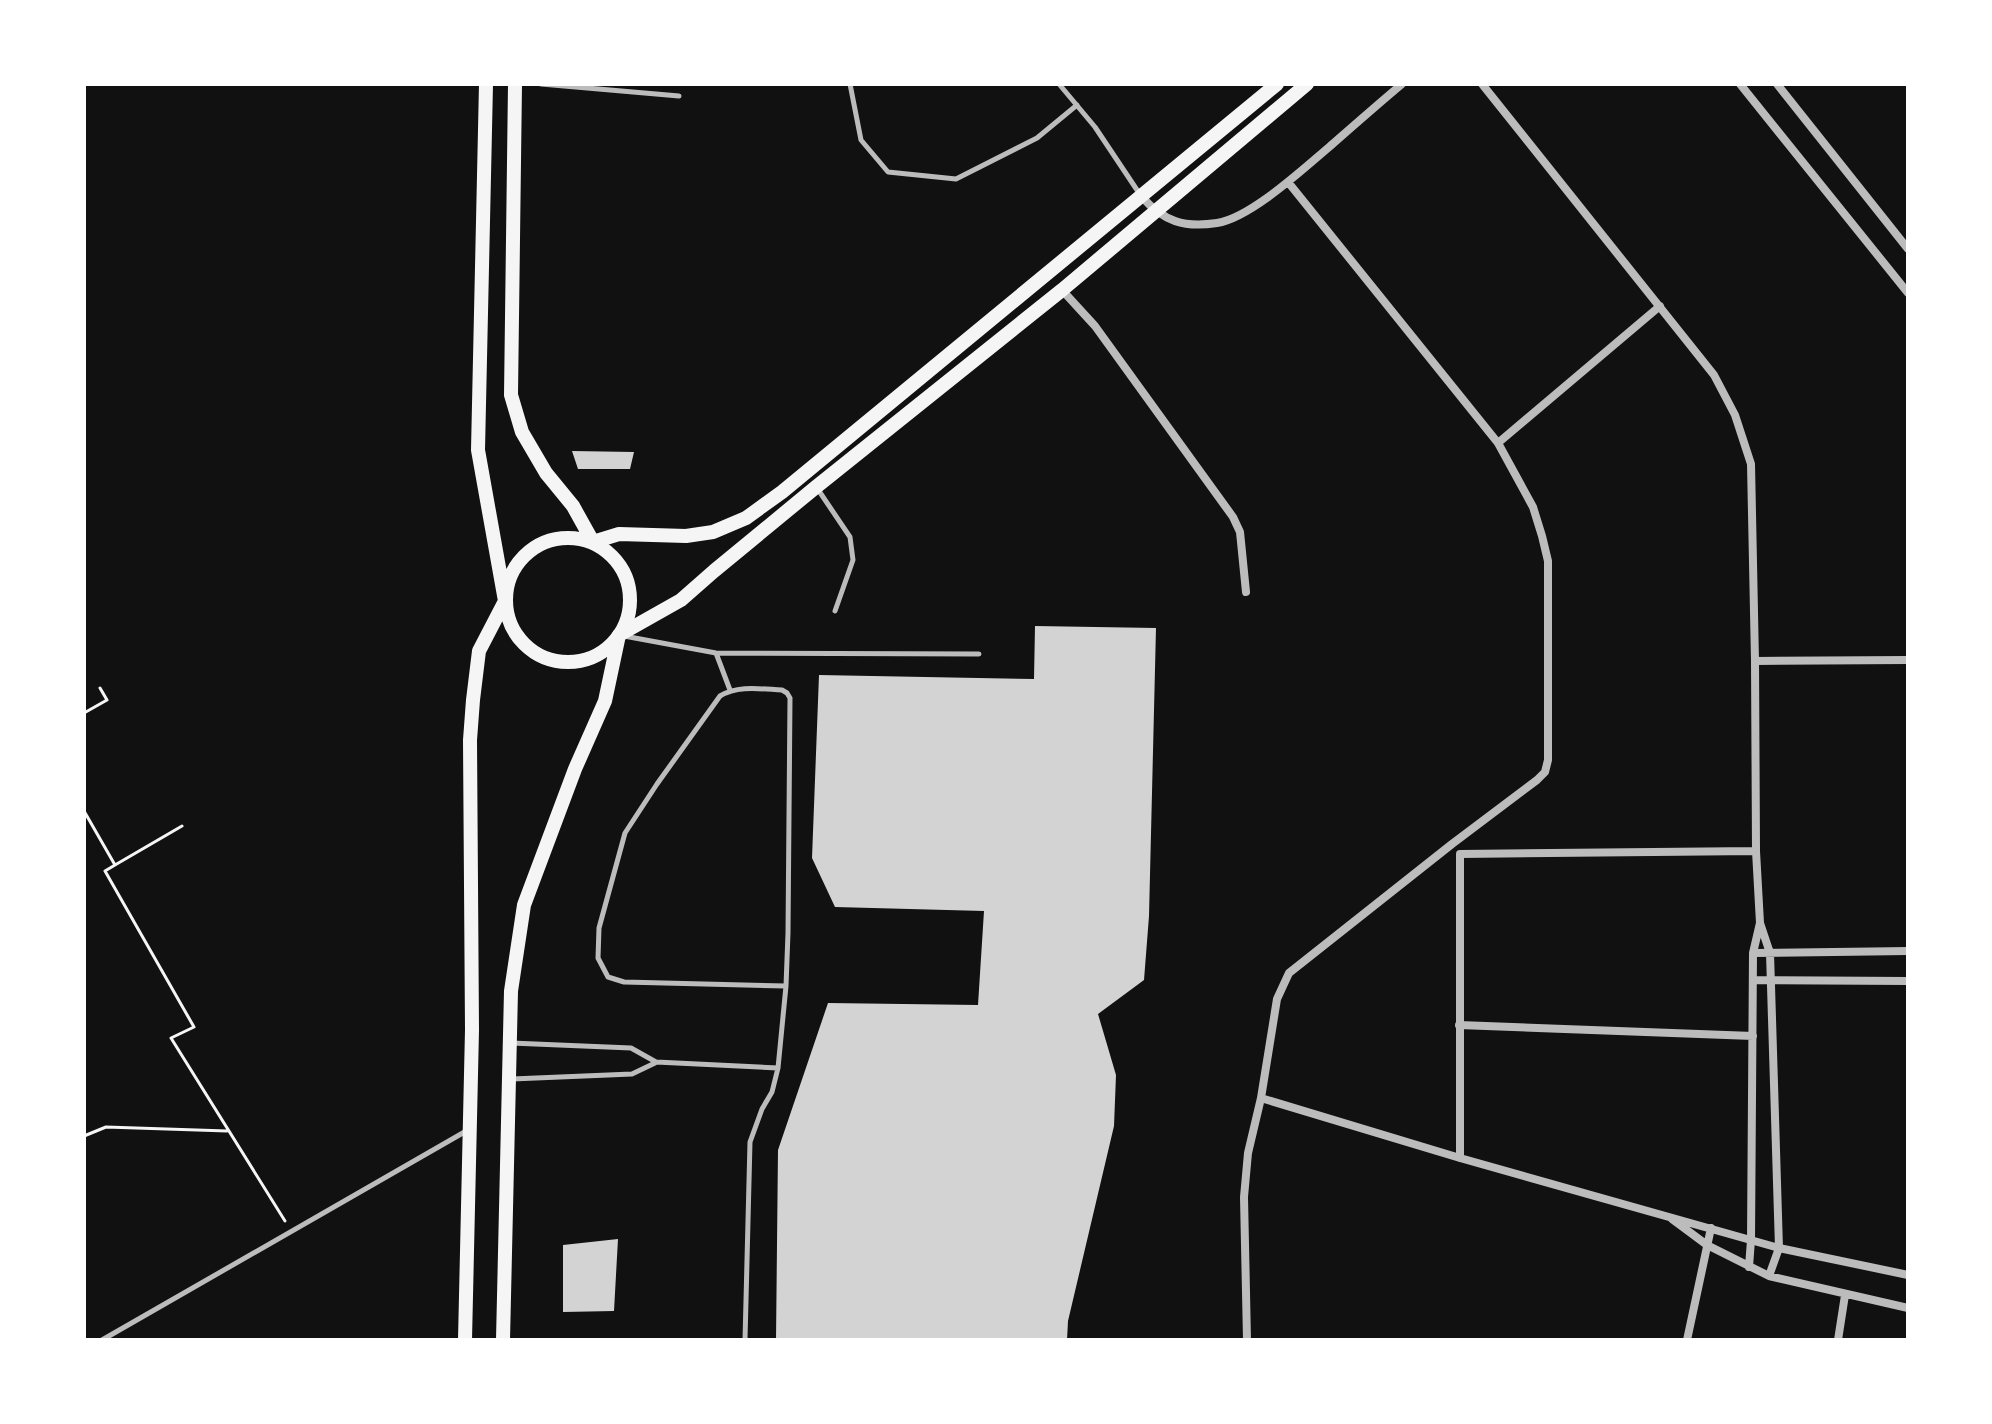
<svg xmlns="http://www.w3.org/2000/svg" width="1992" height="1424" viewBox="0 0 1992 1424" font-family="'IBM Plex Sans',sans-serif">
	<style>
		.building { fill: #d3d3d3 }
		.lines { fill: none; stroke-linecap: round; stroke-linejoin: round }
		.path { stroke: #f5f5f5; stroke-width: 3 }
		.service { stroke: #bcbcbc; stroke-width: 5 }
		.minor { stroke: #bcbcbc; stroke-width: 8 }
		.secondary { stroke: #f5f5f5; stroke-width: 14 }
		.primary { stroke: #f5f5f5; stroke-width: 14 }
	</style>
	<rect width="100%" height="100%" fill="#111"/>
	<path class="building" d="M572,451L634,452L630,469H578Z
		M1035,626L1156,628L1149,916L1144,980L1098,1014L1116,1075L1114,1126L1068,1321L1067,1340H776L778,1150L828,1003L978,1005L984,911L835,907L812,858L819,675L1034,679Z
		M618,1239L614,1311L563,1312V1245Z"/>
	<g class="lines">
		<path class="path" d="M84,713L107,700L100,688
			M84,811L115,865L182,826
			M115,865L105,871L194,1027L171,1038L285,1221
			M84,1136L106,1127L227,1131"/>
		<path class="service" d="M541,84L679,96
			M850,84L861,140L888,172L956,179L1037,138L1077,105
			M1059,84L1095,127L1141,196
			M817,488L850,537L853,560L835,611
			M624,636L716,653L979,654
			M716,653L730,690
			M511,1043L631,1048L656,1062L778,1068
			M512,1079L632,1074L655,1063
			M102,1340L468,1130
			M745,1340L750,1142L762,1109L772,1092L778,1068L786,986L788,933L790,698L787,693L782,690C761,689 738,685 720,696L657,784L625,833L599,928L598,958L608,977L624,982L786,986"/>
		<path class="minor" d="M1482,84L1714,375L1735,415L1751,464L1755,661L1756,851L1760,923L1770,953L1779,1248L1769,1276
			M1740,84L1908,293
			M1777,84L1908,249
			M1141,196C1164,222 1184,228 1217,223C1250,218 1302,170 1328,148C1352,127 1377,105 1402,84
			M1062,290L1095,326L1233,517L1240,532L1246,592
			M1498,443L1660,306
			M1755,661L1908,660
			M1460,854L1756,851
			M1753,953L1908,951
			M1753,980L1908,981
			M1459,1025L1753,1036
			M1261,1098L1460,1158L1779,1248L1908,1275
			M1460,1158V854
			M1672,1219L1707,1245L1769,1276L1908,1308
			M1749,1267L1751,1240L1753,953L1760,923
			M1247,1340L1244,1197L1248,1153L1261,1098L1277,999L1289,973L1452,844L1537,780L1545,772L1548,760V561L1542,536L1533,507L1498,443L1288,182
			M1687,1340L1711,1228
			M1838,1340L1845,1295"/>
		<path class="secondary" d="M593,542L619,534L686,536L713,532L746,518L782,492L1277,84
			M619,635L681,600L714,571L816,487L1062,290L1307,84"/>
		<path class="primary" d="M515,84L511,395L522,432L546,473L573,506L593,542
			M506 600a62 62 0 1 1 124 0a62 62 0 1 1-124 0Z
			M465,1340L472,1030L470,740L473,700L479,651L505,601L478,450L486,84
			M503,1340L511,991L524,905L575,769L605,701L619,635"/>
	</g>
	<rect width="1992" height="1424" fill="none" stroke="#ffffff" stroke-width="172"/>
</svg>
